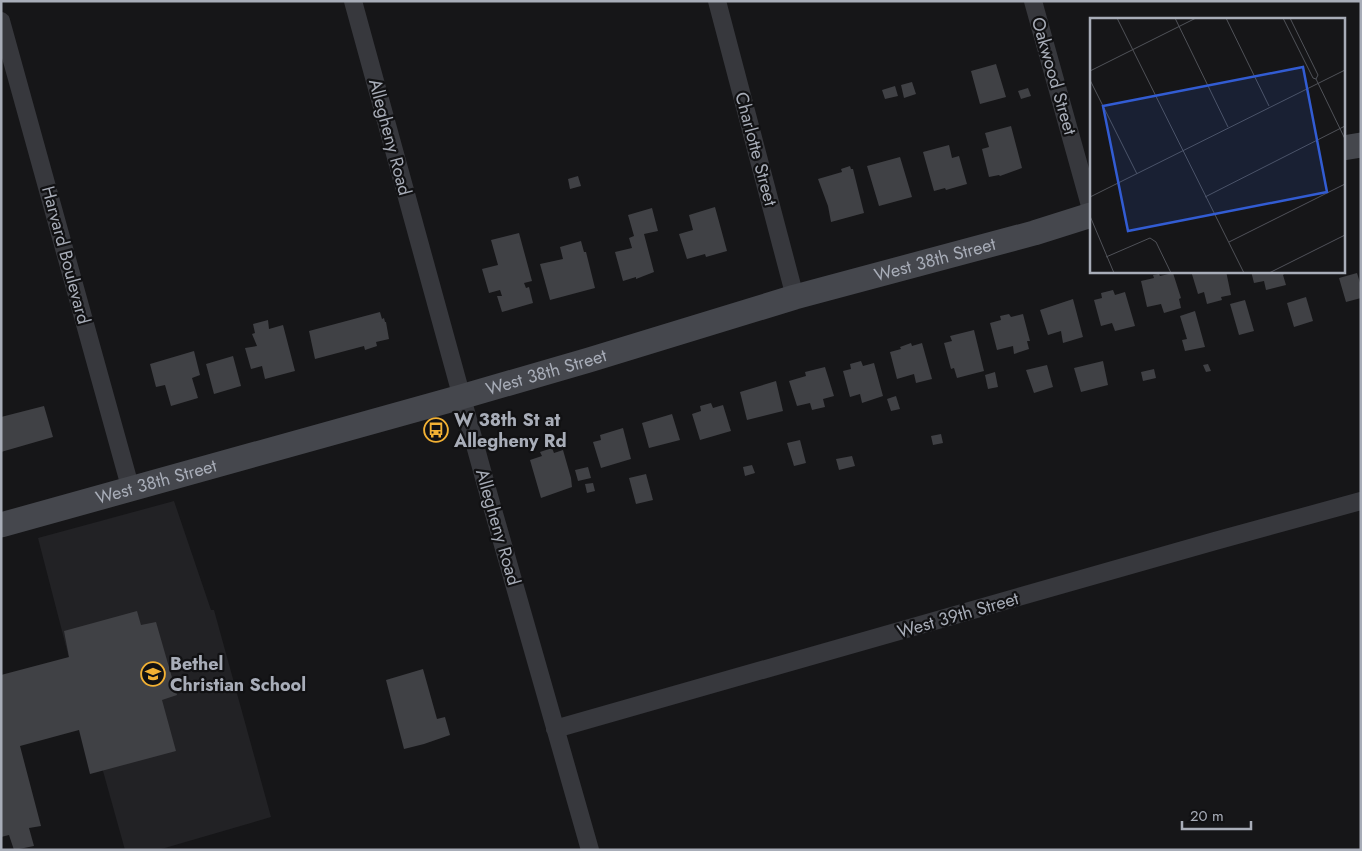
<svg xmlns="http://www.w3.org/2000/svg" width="1362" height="851" viewBox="0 0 1362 851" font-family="Jost,sans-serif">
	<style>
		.built { fill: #222225 }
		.building { fill: #404145 }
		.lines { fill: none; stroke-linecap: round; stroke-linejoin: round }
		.street { stroke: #37383d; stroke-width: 18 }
		.secondary { stroke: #45474d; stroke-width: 25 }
		.labels { text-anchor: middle; stroke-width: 4.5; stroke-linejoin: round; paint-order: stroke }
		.street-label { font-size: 18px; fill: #a8adb8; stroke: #111113 }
		.poi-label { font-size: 18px; font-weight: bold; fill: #a8adb8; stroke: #111113; text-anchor: start }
		.inset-road { fill: none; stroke: #505258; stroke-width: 1 }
		.view { fill: #325cd3; fill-opacity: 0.15; stroke: #325cd3; stroke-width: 2.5 }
		.inset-edge { fill: none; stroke: #a8adb8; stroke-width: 2.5 }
	</style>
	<rect width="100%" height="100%" fill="#161618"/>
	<path class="built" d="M174,501L211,610H214L271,817L158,850H125L103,771L85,720L38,538Z"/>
	<path class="building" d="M996,64L1006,97L980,104L971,71Z
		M912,82L916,94L904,98L901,85Z
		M895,86L898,96L885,99L882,90Z
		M1028,88L1031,96L1021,99L1018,91Z
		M1011,126L1022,168L1000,176L999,175L989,177L982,149L989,147L985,133Z
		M949,145L952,158L959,156L967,184L946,190L945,188L934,191L923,152Z
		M900,157L912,197L879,206L867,166Z
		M850,166L851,169H853L864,213L831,222L828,206L818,179L842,172L841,169Z
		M578,176L581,186L570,189L568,179Z
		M715,207L727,251L706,257L705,254L687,259L679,234L693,230L689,215Z
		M652,208L658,231L644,234L654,272L636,279V277L623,281L615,252L632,248L629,238L634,236L628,215Z
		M519,233L532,281L524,283L526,288L529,287L533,303L502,312L497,296H502L500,290L489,293L482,269L498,265L491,240Z
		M581,241L584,252H586L595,288L550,300L540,264L563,259L560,247Z
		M1191,271H1226L1231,295L1221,297L1222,300L1207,304L1204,292L1198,294Z
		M1251,271H1284V274L1283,275L1286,285L1266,290L1264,281L1254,283Z
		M1173,273L1181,298L1179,299L1181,308L1164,313L1161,304L1147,307L1141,281L1154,278L1153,275L1159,274L1160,276Z
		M1357,273L1361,286V298L1346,302L1339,278Z
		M1113,290L1115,295L1125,292L1135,326L1115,331L1112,323L1101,326L1094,300L1102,298L1101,293Z
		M1306,297L1313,321L1294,327L1287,303Z
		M1073,299L1083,337L1063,343L1061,331L1048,335L1040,310Z
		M1245,300L1254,331L1239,335L1230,304Z
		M1195,311L1205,347L1185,351L1182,340L1187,339L1180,316Z
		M380,312L382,319L384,318L385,322H386L389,339L376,342L377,346L365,350L364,346L315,359L309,331Z
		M1009,314L1011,317L1023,314L1030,341H1027L1029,349L1014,354L1013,346L997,350L990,323L1001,320L1000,316Z
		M268,320L269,329L283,325L295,371L265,379L262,366L251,369L245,348L257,346L252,334L255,333L253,324Z
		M974,330L984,371L957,378L954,368L951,369L944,343L952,341L950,336Z
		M911,343L912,346L922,343L932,379L916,383L914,374L897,379L890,352L901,349L900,347Z
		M194,351L200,375L192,378L198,398L171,406L165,385L156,387L150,364Z
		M233,356L241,386L214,394L206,364Z
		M861,361L863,366L874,363L883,396L862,403L860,394L850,397L843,371L851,369L850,364Z
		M1103,361L1108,385L1081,392L1074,368Z
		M1208,364L1211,371L1206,372L1203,365Z
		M1047,365L1053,387L1034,393L1026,370Z
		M825,367L834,396L823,399L825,407L812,410L810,403L797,406L789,381L806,376L805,372Z
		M1154,369L1156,378L1143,381L1141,372Z
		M995,372L998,387L988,389L985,375Z
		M776,381L783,411L747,420L740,392Z
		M896,396L900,409L891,411L887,399Z
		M711,403L713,408L723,405L731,431L700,440L692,414L701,411L700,406Z
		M44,406L53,437L1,452V417Z
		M672,414L680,440L649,448L642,423Z
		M623,428L631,459L601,468L593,442L601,440L600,435Z
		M941,434L943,443L933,445L931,436Z
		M800,440L806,463L794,466L787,443Z
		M552,448L554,453L563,450L571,478L572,487L541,498L530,460L542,456L540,452Z
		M852,456L855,466L839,470L836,459Z
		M752,465L755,473L745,476L743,467Z
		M588,467L591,478L578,481L575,470Z
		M646,474L653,500L636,504L629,478Z
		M593,483L595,491L587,493L585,484Z
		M137,611L141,625L156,622L177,695L162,700L176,751L90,774L79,730L20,746L41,826L29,828L34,846L14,850L9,835L1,837V675L69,657L64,631Z
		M423,669L437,719L445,717L450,735L424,744L404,749L386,680Z"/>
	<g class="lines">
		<path class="street" d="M353,1L489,496L590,850
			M717,1L795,297
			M1033,1L1091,209
			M1,21L131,490
			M555,729L1215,541L1361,501"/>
		<g class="secondary">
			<path d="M1343,148L1361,145"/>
			<path id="s1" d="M1,525L461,397L589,360L795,297L1034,233L1091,215"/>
		</g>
	</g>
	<defs>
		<g id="bus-ring" transform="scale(1.25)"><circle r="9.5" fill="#111113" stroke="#f2b134" stroke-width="1.5"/><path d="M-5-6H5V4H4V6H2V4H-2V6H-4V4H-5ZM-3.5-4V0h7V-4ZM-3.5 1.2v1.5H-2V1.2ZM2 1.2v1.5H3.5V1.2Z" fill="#f2b134"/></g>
		<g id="school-ring" transform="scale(1.25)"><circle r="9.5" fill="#111113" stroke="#f2b134" stroke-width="1.5"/><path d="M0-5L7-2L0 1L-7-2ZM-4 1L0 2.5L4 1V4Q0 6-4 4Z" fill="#f2b134"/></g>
	</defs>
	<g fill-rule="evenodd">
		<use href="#bus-ring" x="436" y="430"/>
		<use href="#school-ring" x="153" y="674"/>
	</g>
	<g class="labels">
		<g class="street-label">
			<text transform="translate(1054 76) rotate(74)" y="6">Oakwood Street</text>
			<text transform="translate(390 137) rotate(75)" y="6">Allegheny Road</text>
			<text transform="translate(756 149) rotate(75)" y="6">Charlotte Street</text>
			<text transform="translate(66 255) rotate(75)" y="6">Harvard Boulevard</text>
			<text dy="6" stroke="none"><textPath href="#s1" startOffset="971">West 38th Street</textPath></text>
			<text dy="6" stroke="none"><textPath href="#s1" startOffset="566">West 38th Street</textPath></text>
			<text dy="6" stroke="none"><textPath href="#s1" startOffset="161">West 38th Street</textPath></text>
			<text transform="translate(498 527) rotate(74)" y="6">Allegheny Road</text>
			<text transform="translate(958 615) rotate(-16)" y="6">West 39th Street</text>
		</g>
		<g class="poi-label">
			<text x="454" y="426">W 38th St at<tspan x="454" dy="21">Allegheny Rd</tspan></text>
			<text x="170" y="670">Bethel<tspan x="170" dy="21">Christian School</tspan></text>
		</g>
	</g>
	<g transform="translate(1090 18)">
		<rect width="255" height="255" fill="#161618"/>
		<path class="inset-road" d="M27,0L154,255M85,0L138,109M136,0L179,88M193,0L223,60L226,61M200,0L228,57L226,61M0,53L106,0M226,61L255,121M0,62L47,156M0,179L255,52M115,179L255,108M0,198L24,255M139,224L255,166M16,239L60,220L66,224L81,255M179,255L255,217"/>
		<path class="view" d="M213,49L237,174L38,213L13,88Z"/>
		<rect width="255" height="255" class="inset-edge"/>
	</g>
	<rect width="1362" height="851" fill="none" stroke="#a8adb8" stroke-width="5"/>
	<path d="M1182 821v8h69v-8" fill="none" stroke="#a8adb8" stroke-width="2.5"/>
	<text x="1190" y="821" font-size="15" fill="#a8adb8" stroke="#111113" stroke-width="4" paint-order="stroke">20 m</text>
</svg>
